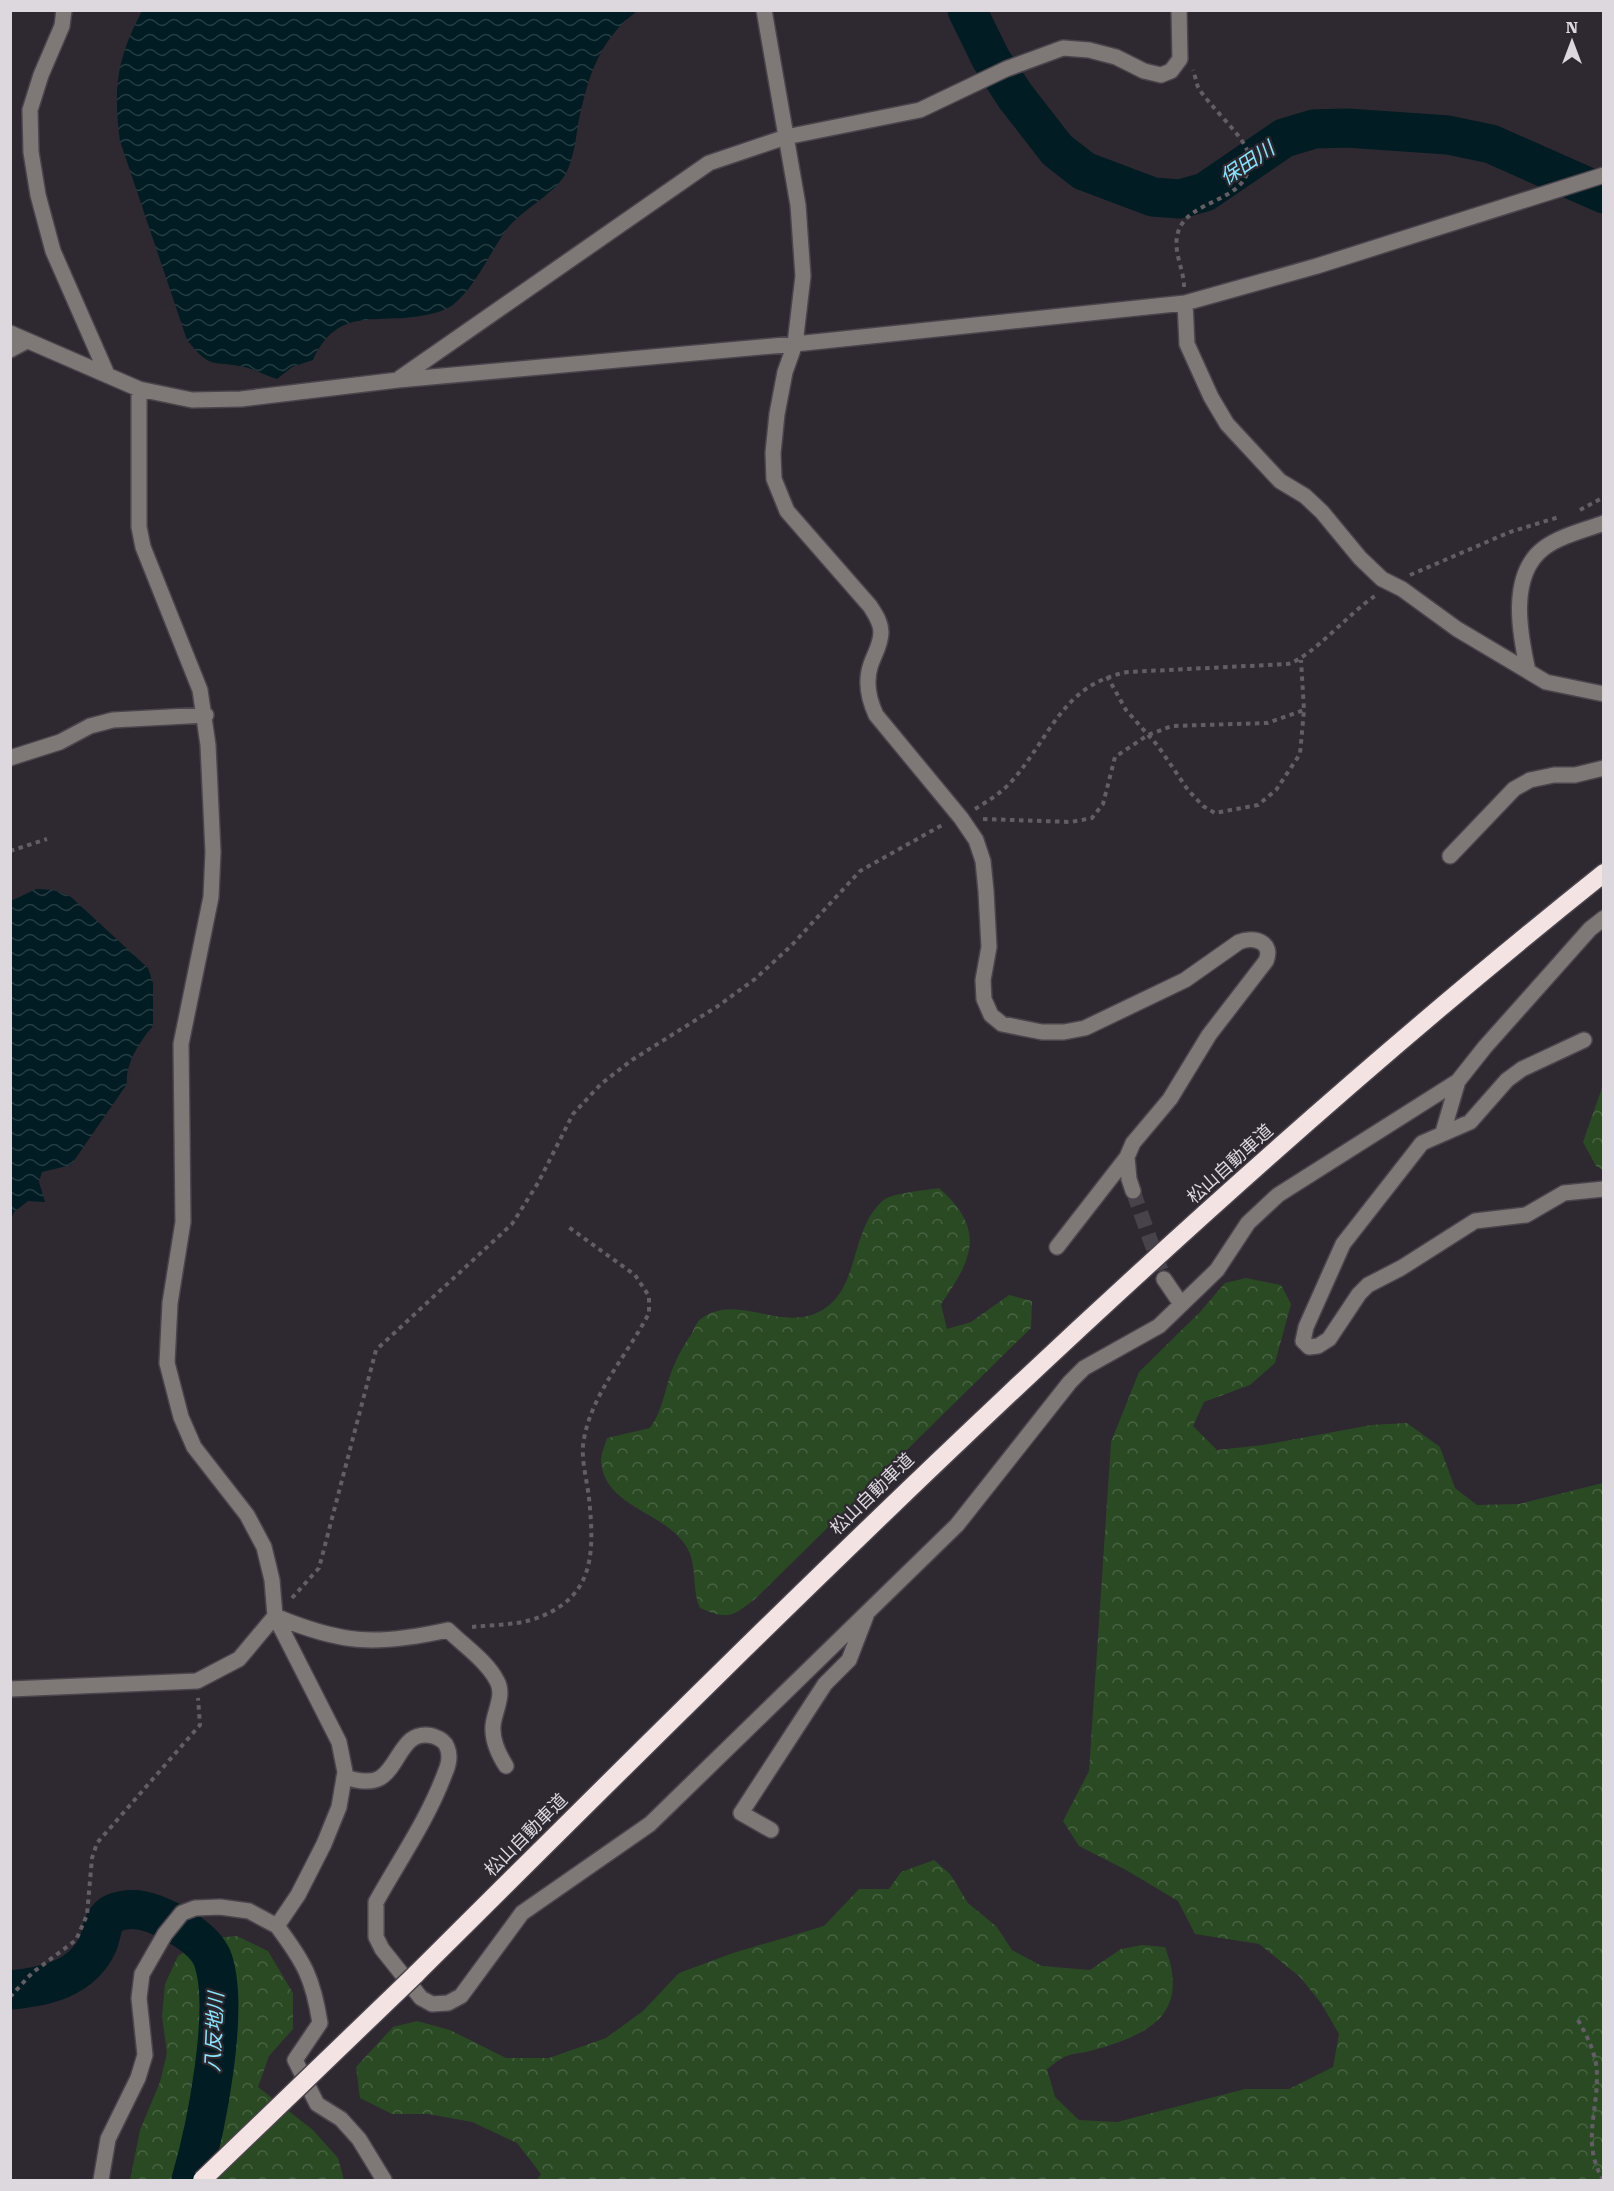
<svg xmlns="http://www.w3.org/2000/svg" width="1614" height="2191" viewBox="0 0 1614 2191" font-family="'Roboto Serif','Noto Sans JP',serif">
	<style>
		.forest { fill: url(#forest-crowns) }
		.water { fill: url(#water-waves) }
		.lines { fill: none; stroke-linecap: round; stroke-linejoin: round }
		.river { stroke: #011c22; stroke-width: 39 }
		.minor-tunnel { stroke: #48424a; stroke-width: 15; stroke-dasharray: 15 8; stroke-linecap: butt }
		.minor-casing { stroke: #4a444c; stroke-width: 18 }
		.highway-casing { stroke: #4a444c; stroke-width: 21 }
		.path { stroke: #635e65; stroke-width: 4; stroke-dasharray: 4.5 4.5; stroke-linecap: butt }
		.minor { stroke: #7e7877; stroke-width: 15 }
		.highway { stroke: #f3e4e3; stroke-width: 18 }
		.highway-bridge-casing { stroke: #4a444c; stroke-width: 21; stroke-linecap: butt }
		.highway-bridge { stroke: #f3e4e3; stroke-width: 18 }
		.labels { text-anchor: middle; stroke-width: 4.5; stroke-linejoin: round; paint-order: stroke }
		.street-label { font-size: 18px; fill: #dcd8dd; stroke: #2e2830 }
		.water-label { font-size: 20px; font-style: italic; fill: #87e6fc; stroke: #2e2830 }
	</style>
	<defs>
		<pattern id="forest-crowns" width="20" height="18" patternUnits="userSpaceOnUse" patternTransform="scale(1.5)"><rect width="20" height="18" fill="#2a4a24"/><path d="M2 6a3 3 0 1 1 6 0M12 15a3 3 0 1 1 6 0" fill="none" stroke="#486343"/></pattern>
		<pattern id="water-waves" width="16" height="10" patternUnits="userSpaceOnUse" patternTransform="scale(1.5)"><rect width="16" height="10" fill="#011c22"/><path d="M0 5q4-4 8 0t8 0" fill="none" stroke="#253c42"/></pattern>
	</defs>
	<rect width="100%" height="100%" fill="#2e2830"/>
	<path class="forest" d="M1603,1085V1170L1596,1166L1583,1142Z
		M939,1188C986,1229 973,1259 941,1304L947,1329L971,1322L1009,1295L1032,1301L1031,1328L755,1599C732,1617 728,1620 700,1608C691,1588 698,1565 686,1546C665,1512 604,1507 601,1461C601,1454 605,1445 607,1438L650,1428C665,1407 665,1383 676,1361C680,1351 686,1342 692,1333C694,1329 697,1321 702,1318C740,1292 783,1335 824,1309C861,1285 850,1226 885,1199C894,1193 927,1190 939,1188Z
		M1246,1278L1281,1285L1291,1304L1275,1363L1250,1385L1204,1402L1193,1426L1217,1450L1263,1445L1371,1425L1407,1423L1440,1447L1455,1488L1477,1505L1519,1504L1603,1483V2180H537L541,2174L517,2143L472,2122L428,2114H392L360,2098L356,2067L393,2027L417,2021L450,2030L506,2058H549L606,2038L643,2011L679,1973L733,1953L824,1926L859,1889H889L901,1872L934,1860L950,1874L968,1903L997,1927L1012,1950L1042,1966L1090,1970L1121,1949L1142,1945L1165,1947C1191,2015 1149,2035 1090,2051C1083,2053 1074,2053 1067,2056C1060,2058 1053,2065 1047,2069L1055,2097L1079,2120L1117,2122L1245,2089H1289L1333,2067L1339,2034L1321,2003L1300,1977L1259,1944L1195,1934L1178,1901L1126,1870L1079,1846L1063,1821L1089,1771L1111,1442L1139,1372L1200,1312L1225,1283Z
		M237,1936L268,1951L293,1993V2029L269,2056L258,2087L313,2130L338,2158L344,2180H130L140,2130L160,2082L167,2053L162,2016L165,1984L178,1956L205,1939Z"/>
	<path class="water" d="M142,11L143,10L637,11C598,41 588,77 578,124C576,138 574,155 568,169C559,192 522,209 507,229C489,253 478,283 455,303C448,310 435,313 426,315C376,325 338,305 313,360L292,367L277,379C266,376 256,370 245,367C212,360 212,371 187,340L120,141C113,88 117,58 142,11Z
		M36,889L55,890L71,897L148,968L153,983V1026C140,1041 125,1064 127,1084L71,1165L42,1172L39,1182L45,1202L28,1201L14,1212L11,1220V901Z"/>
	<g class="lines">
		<path class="river" d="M967,10L991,59L1015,96L1057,150L1084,171L1153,197L1180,199L1205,192L1284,138L1314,129L1347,128L1448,135L1491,144L1604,194
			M10,1990C45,1987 82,1979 98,1944C102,1934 102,1918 114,1913C134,1905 152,1912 170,1921C185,1929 207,1943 213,1960C230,2010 206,2129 191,2180"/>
		<path class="minor-tunnel" d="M1133,1191L1164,1279"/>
		<g class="minor-casing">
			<path id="minor" d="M64,10L62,26L41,75L30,110L31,152L38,195L53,251L107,374
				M764,10L798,205L803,276L795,344L785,372L777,414L773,453L774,479L787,511L870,606C875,614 881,622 881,632C881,644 875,653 871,664C865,681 869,700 876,715L961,818L976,840L983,861L986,891L989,947L983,980L984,999L991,1015L1002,1024L1042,1032H1064L1085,1028L1185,980L1239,942C1254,936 1274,942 1266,961L1209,1035L1170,1099L1133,1143L1127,1157L1129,1179L1133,1191
				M1185,303L1187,344L1211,397L1227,424L1280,481L1305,496L1322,512L1360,558L1382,579L1402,589L1457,629L1546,682L1604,694
				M10,333L139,389L192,400L241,399L398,380L795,344L1185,303L1317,266L1604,175
				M10,350L25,342
				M400,378L709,163L786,137L920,110L1006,69L1063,48L1089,50L1116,57L1144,71L1161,75L1171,71L1180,59L1179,10
				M139,389V527L143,547L200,690L208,745L213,852L211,897L181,1044L183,1222L170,1303L167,1363L181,1417L194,1447L247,1515L264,1547L272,1580L275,1616L339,1742L345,1772L339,1807L324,1844L298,1895L277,1926C304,1962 313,1978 320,2023L295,2060L317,2104L341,2119L359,2139L384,2180
				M1528,671C1520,635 1508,575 1544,548C1560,536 1585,530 1604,523
				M10,758L60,742L90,726L113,720L206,715
				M1450,856L1514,789L1530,780L1554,775H1575L1604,768
				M1584,1040L1522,1069L1507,1080L1470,1122L1422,1143L1343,1244L1306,1327L1303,1341L1309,1347L1318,1346L1329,1339L1359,1294L1368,1285L1401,1268L1475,1221L1526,1215L1564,1193L1604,1189
				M1443,1132L1458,1081
				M1057,1247L1127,1157
				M1164,1279L1181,1304
				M275,1616C342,1644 376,1646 448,1630C463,1645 487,1661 497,1681C505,1695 494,1712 493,1726C492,1740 499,1755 506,1766
				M10,1689L197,1681L239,1659L275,1616
				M344,1777C356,1780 369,1784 380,1778C400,1766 402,1728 433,1736C439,1738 445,1741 447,1747C451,1756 449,1764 445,1773C428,1819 400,1859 376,1902V1937L382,1949L421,1998L432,2004L448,2003L461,1996L522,1913L650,1824L957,1525L1070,1382L1084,1368L1159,1326L1217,1270L1248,1223L1278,1195L1458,1081L1485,1047L1590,929L1604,918
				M771,1830L741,1813L825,1684L849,1660L866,1616
				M101,2180L108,2139L138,2078L145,2055L139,1998L142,1974L165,1934L182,1913L195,1908L220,1907L249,1911L277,1926"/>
		</g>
		<g class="highway-casing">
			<path id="highway" d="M415,1975C798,1594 1181,1211 1604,873"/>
		</g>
		<path class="path" d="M1184,287C1184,270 1174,254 1177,237C1183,195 1258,206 1248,153C1244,136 1208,105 1198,87C1196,82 1195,75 1193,70
			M1580,510L1604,497
			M1410,575L1510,532L1559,517
			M1107,676L1126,710L1158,746L1188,790L1203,806L1215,813L1258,805L1276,790L1300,754L1304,710L1301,660
			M975,809C988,801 1001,793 1011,782C1051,737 1062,684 1128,672L1288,664C1312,657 1350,612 1375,596
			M983,819L1071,822L1092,818L1103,804L1115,757L1148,735L1172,726L1267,723L1304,710
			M10,851L47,839
			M292,1598L319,1568L376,1350L512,1224L538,1183L573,1114L601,1084L632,1060L718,1006L755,979L791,946L860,871L944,824
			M472,1627C491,1625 513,1625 531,1620C594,1600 595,1556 589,1498C587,1480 580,1456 584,1439C592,1393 628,1354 649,1313V1296L635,1275L567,1226
			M10,1997L32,1973L76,1940L87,1915L92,1858L97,1843L200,1725L198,1698
			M1578,2020C1588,2038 1597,2055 1597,2076C1597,2116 1582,2143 1603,2180"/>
		<use href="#minor" class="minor"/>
		<use href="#highway" class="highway"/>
		<g class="highway-bridge-casing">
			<path id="highway-bridge" d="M202,2180L415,1975"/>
		</g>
		<use href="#highway-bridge" class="highway-bridge"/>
	</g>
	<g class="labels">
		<g class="street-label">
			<text transform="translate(1230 1164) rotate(-42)" y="6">松山自動車道</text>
			<text transform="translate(872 1494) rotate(-44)" y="6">松山自動車道</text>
			<text transform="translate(526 1835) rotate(-45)" y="6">松山自動車道</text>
		</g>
		<g class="water-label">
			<text transform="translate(1247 163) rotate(-34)" y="7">保田川</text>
			<text transform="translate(214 2032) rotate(-87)" y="7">八反地川</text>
		</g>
	</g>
	<rect width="1614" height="2191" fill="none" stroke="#dcd8dd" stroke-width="24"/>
	<g transform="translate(1572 42)" stroke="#2e2830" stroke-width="4.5" paint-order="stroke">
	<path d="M0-4.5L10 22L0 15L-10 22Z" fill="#dcd8dd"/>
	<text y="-9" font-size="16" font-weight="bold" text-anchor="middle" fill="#dcd8dd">N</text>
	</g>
</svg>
